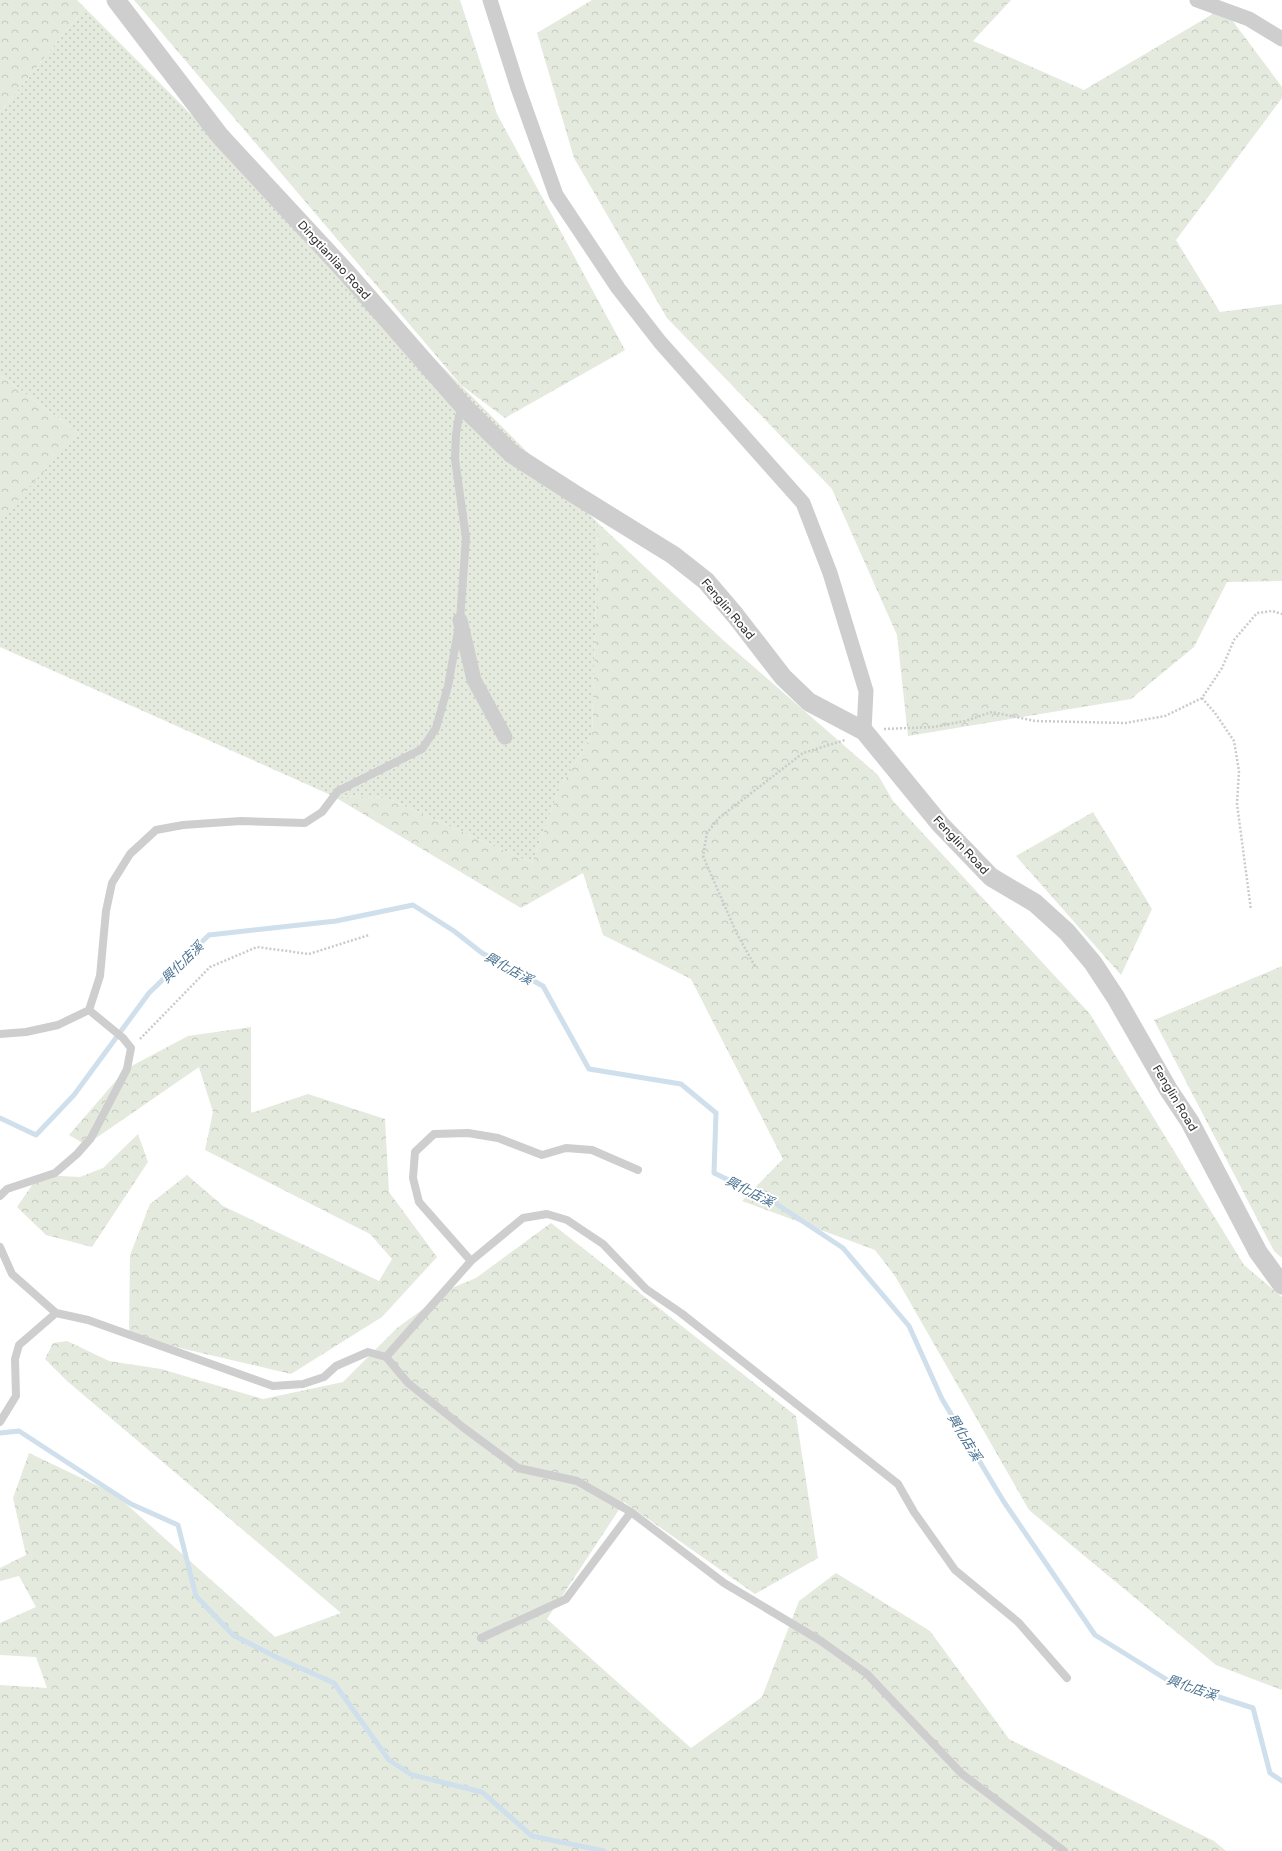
<svg xmlns="http://www.w3.org/2000/svg" width="1282" height="1851" viewBox="0 0 1282 1851" font-family="'Varela Round','Noto Sans TC',sans-serif">
	<style>
		.forest { fill: url(#forest-crowns) }
		.park { fill: url(#park-dots) }
		.lines { fill: none; stroke-linecap: round; stroke-linejoin: round }
		.stream { stroke: #cfdfeb; stroke-width: 5 }
		.path { stroke: #cbcbcb; stroke-width: 2.5; stroke-dasharray: 2 2; stroke-linecap: butt }
		.service { stroke: #cecece; stroke-width: 8 }
		.minor { stroke: #cecece; stroke-width: 15 }
		.tertiary { stroke: #cecece; stroke-width: 19 }
		.labels { text-anchor: middle; stroke-width: 4; stroke-linejoin: round; paint-order: stroke }
		.street-label { font-size: 12px; fill: #313131; stroke: #fff }
		.water-label { font-size: 13px; font-style: italic; fill: #456e8e; stroke: #fff }
	</style>
	<defs>
		<pattern id="forest-crowns" width="20" height="18" patternUnits="userSpaceOnUse"><rect width="20" height="18" fill="#e4eade"/><path d="M2 6a3 3 0 1 1 6 0M12 15a3 3 0 1 1 6 0" fill="none" stroke="#c4c9bf"/></pattern>
		<pattern id="park-dots" width="8" height="8" patternUnits="userSpaceOnUse"><rect width="8" height="8" fill="#e4eade"/><path d="M2 2h.1M6 6h.1" fill="none" stroke="#c4c9bf" stroke-width="1.8" stroke-linecap="round"/></pattern>
	</defs>
	<rect width="100%" height="100%" fill="#fff"/>
	<path class="forest" d="M0,0H77L85,8L0,112Z
		M134,0H460L497,114L625,350L505,418L461,385Z
		M592,0H1011L973,41L1084,90L1223,8L1282,87V98L1176,240L1220,312L1282,304V581L1227,582L1194,647L1131,699L908,736L897,635L832,489L667,318L574,158L537,33Z
		M0,375L79,433L0,522Z
		M598,523L723,640L878,775L893,801L1090,1014L1244,1265L1282,1297V1690L1216,1665L1029,1510L895,1276L875,1250L742,1201L783,1159L691,979L603,935L583,873L521,908L333,796L387,798L532,863L559,789L592,735Z
		M1093,812L1152,909L1121,975L1016,856Z
		M1282,966V1258L1274,1251L1154,1020Z
		M251,1027V1113L308,1094L385,1119L389,1192L437,1257L382,1317L291,1374L129,1336L130,1255L150,1204L187,1175L223,1206L379,1281L392,1259L370,1234L205,1150L213,1112L199,1067L86,1145L69,1135L126,1069L188,1036Z
		M138,1134L148,1162L92,1247L46,1235L17,1207L39,1175L80,1177L103,1168Z
		M551,1223L796,1416L818,1558L755,1594L624,1502L547,1619L691,1748L762,1697L799,1601L836,1573L930,1631L1009,1739L1214,1841L1226,1851H0V1685L47,1688L36,1657L0,1655V1623L36,1607L19,1576L0,1581V1568L26,1555L13,1498L29,1453L115,1494L275,1637L341,1613L67,1381L45,1359L53,1343L67,1341L109,1361L161,1369L263,1399L343,1382L397,1328L452,1288L476,1278Z"/>
	<path class="park" d="M85,8L598,523L592,735L559,789L532,863L387,798L333,796L0,647V519L79,433L0,375V112Z"/>
	<g class="lines">
		<path class="stream" d="M0,1118L36,1135L74,1095L149,993L209,935L336,921L413,905L454,931L482,953L543,986L589,1069L681,1084L716,1113L714,1173L772,1201L843,1248L909,1326L942,1399L1004,1502L1095,1635L1169,1681L1253,1708L1270,1773L1282,1781
			M0,1433L19,1431L131,1504L178,1525L196,1596L233,1635L278,1658L334,1683L389,1760L412,1775L482,1792L532,1836L604,1851"/>
		<path class="path" d="M1202,698L1215,713L1234,741L1239,771L1237,804L1251,910
			M884,729L934,727L965,721L992,712L1035,721L1125,723L1165,716L1202,698L1222,668L1234,640L1257,613L1272,611L1282,614
			M755,966L737,934L703,856L707,833L719,818L803,753L845,740
			M140,1039L210,967L257,947L309,954L369,935"/>
		<path class="service" d="M0,1034L26,1032L58,1025L89,1010L100,976L106,911L112,883L130,854L156,830L183,825L241,821L305,823L322,812L338,791L422,749L436,728L448,686L460,620L466,538L455,459L456,434L459,416L465,408
			M0,1196L7,1189L55,1173L77,1154L91,1138L127,1069L131,1048L123,1038L89,1010
			M0,1247L12,1274L56,1313L88,1320L273,1386L303,1384L324,1377L336,1366L368,1352L386,1357
			M471,1261L419,1202L413,1178L415,1152L434,1134L468,1133L498,1138L542,1155L566,1148L592,1150L638,1170
			M0,1422L16,1396L15,1359L19,1345L56,1313
			M481,1638L566,1599L631,1512
			M1064,1851L962,1774L867,1674L821,1641L724,1583L631,1512L577,1481L518,1468L464,1428L408,1383L386,1357L471,1261L523,1218L547,1214L567,1220L603,1244L646,1289L681,1313L898,1484L914,1512L955,1570L1018,1622L1067,1678"/>
		<path class="minor" d="M490,0L518,88L556,195L618,288L660,342L803,503L830,573L866,691L864,731
			M1197,0L1249,19L1282,39
			M460,620L474,680L505,737"/>
		<path class="tertiary" d="M116,0L220,136L346,272L465,408L512,454L576,495L673,555L706,581L735,615L783,677L809,702L864,731L940,824L991,877L1035,903L1067,932L1093,963L1116,998L1168,1089L1190,1122L1258,1252L1282,1285"/>
	</g>
	<g class="labels">
		<g class="street-label">
			<text transform="translate(334 260) rotate(48)" y="4">Dingtianliao Road</text>
			<text transform="translate(728 609) rotate(50)" y="4">Fenglin Road</text>
			<text transform="translate(961 845) rotate(47)" y="4">Fenglin Road</text>
			<text transform="translate(1175 1098) rotate(59)" y="4">Fenglin Road</text>
		</g>
		<g class="water-label">
			<text transform="translate(182 962) rotate(-44)" y="5">興化店溪</text>
			<text transform="translate(509 968) rotate(29)" y="5">興化店溪</text>
			<text transform="translate(750 1191) rotate(27)" y="5">興化店溪</text>
			<text transform="translate(965 1437) rotate(59)" y="5">興化店溪</text>
			<text transform="translate(1192 1687) rotate(19)" y="5">興化店溪</text>
		</g>
	</g>
</svg>
